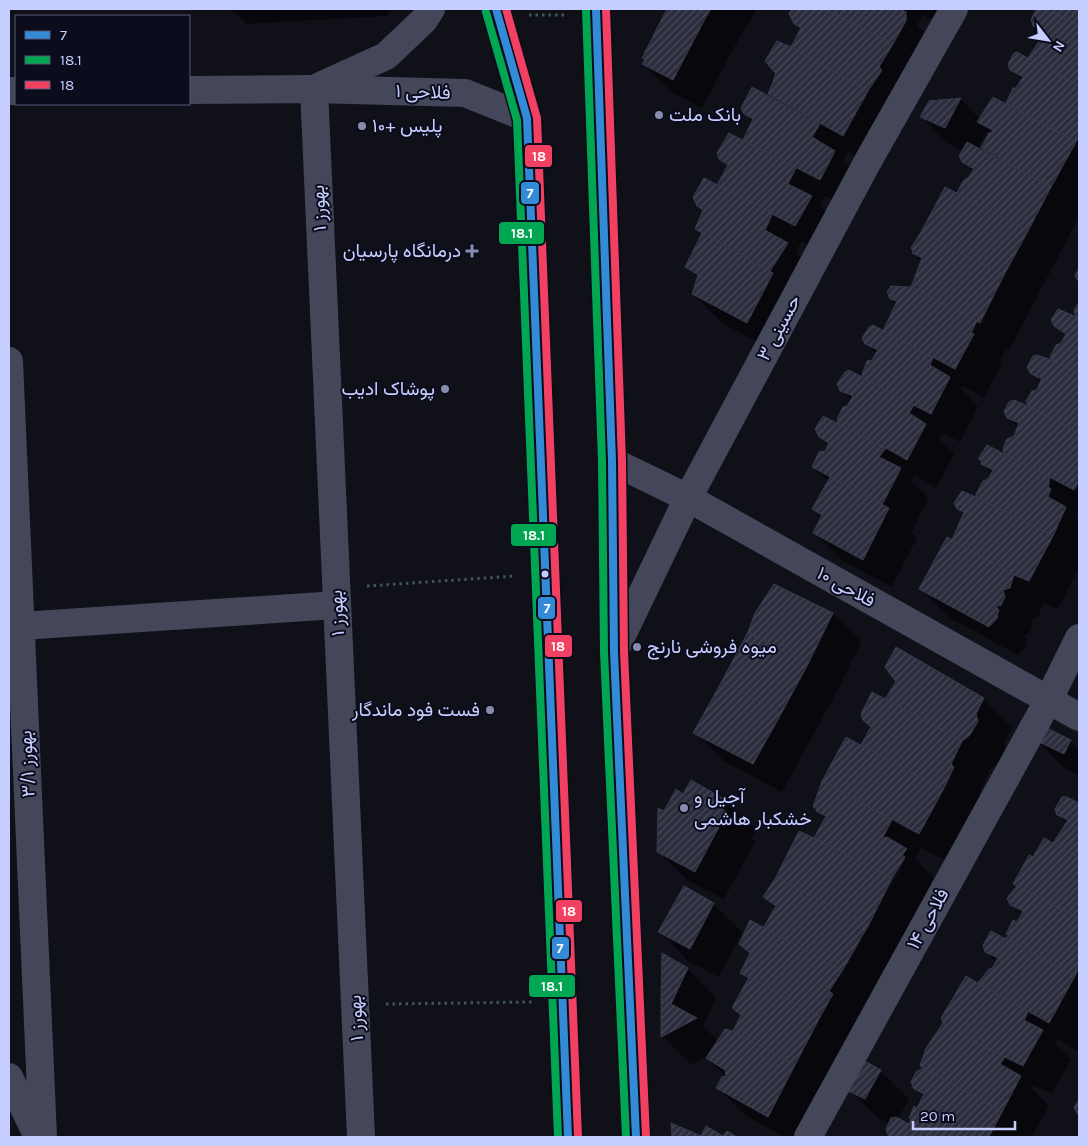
<svg xmlns="http://www.w3.org/2000/svg" width="1088" height="1146" viewBox="0 0 1088 1146" font-family="Karla,Vazirmatn,sans-serif">
  <defs>
    <pattern id="building-hatch" width="6" height="6" patternUnits="userSpaceOnUse" patternTransform="scale(1.25)"><rect width="6" height="6" fill="#2b2d3c"/><path d="M-1 1l2-2M0 6l6-6M5 7l2-2" fill="none" stroke="#484a59"/></pattern>
  </defs>
  <rect width="100%" height="100%" fill="#0f1018"/>
  <!-- shadow -->
  <g fill="#0007" fill-rule="evenodd">
    <polygon points="231,9 391,9 387,16 247,24"/>
    <polygon points="669,9 757,9 736,44 702,108 672,92 643,64 647,60 644,57"/>
    <polygon points="793,9 957,9 947,27 923,15 917,25 934,42 872,164 848,152 843,161 863,181 849,208 825,196 820,206 840,225 824,254 802,241 800,244 796,252 816,273 775,351 722,323 693,294 698,278 686,267 703,235 696,228 704,211 698,205 717,187 729,167 720,159 743,142 753,122 745,114 753,89 769,96 777,73 801,30 795,23 790,14"/>
    <path d="M1038 9H1043L1052 13 1055 9H1079V217L1009 350 1006 349 1000 361 1002 364 984 397 962 386 961 389 978 407 960 442 943 433 939 439 954 454 936 488 915 475 911 481 929 498 911 532 917 538 892 587 843 561 814 533 822 517 814 509 829 482 813 467 829 445 820 436 837 425 852 401 841 390 862 380 877 354 866 343 883 333 897 304 891 299 912 288 922 261 913 253 974 172 963 161V151L950 145 921 116 929 102 961 99 980 119 1006 105 1014 89H1016L1022 80 1011 69 1028 60 1044 35 1034 25ZM987 131 990 133 981 150 978 148Z"/>
    <polygon points="1079,305 1079,505 1076,516 1079,519 1079,567 1058,609 1043,603 1038,617 1031,619 1033,626 1029,633 1024,636 1027,640 1025,644 1026,646 1018,655 950,618 921,589 953,542 965,514 958,508 976,498 984,482 989,480 992,474 982,464 1006,455 1004,448 1015,437 1019,428 1008,417 1030,408 1041,383 1031,372 1054,362 1066,336 1055,325 1078,318 1076,311"/>
    <polygon points="775,585 833,614 861,642 836,693 782,792 724,761 695,732"/>
    <path d="M896 649 984 699 1012 728 1004 743 1006 750 998 764 990 769 979 794 982 797 948 862 921 848 915 859 934 878 930 884 933 887 800 1137H784L746 1116 717 1087 726 1077 707 1058 709 1055 691 1065 663 1036V955L688 969 716 998 703 1026 718 1041 734 1033 742 1017 733 1008 749 980 741 972 751 954 741 944 764 929 776 908 764 896 815 839 826 819 814 807 823 781 861 746 872 728 897 682ZM904 856 906 858 840 977 838 976Z"/>
    <polygon points="1044,727 1071,741 1079,750 1079,775 1065,769 1037,740"/>
    <polygon points="683,796 728,803 756,831 752,838 755,842 724,899 687,880 658,851 664,813"/>
    <polygon points="1079,800 1079,1050 1078,1051 1057,1039 1055,1044 1071,1060 1052,1094 1034,1085 1031,1088 1049,1106 1032,1137 892,1137 889,1134 890,1124 879,1119 850,1091 880,1071 909,1099 898,1119 909,1125 912,1120 910,1118 918,1110 924,1097 915,1088 925,1069 921,1065 979,985 993,969 997,962 986,951 1010,936 1022,915 1011,904 1018,887 1033,859 1054,845 1067,824 1058,815 1077,804"/>
    <polygon points="713,904 742,932 719,977 688,961 660,932"/>
  </g>
  <!-- building -->
  <g fill="url(#building-hatch)" stroke="#383a4e">
    <polygon points="667,9 697,9 707,15 673,80 642,64 645,60 642,58"/>
    <polygon points="697,9 711,9 707,15"/>
    <polygon points="792,9 824,9 893,44 879,67 882,70 868,91 791,47 801,28 794,24 789,14"/>
    <polygon points="824,9 900,9 906,12 906,21 893,44"/>
    <polygon points="1037,9 1046,9 1079,25 1079,86 1028,58 1046,31 1033,26 1031,19"/>
    <polygon points="1054,9 1079,9 1079,25 1052,12"/>
    <polygon points="777,41 791,47 868,91 843,136 768,94 776,74 765,61"/>
    <polygon points="1017,52 1079,86 1079,135 1076,142 1006,103 1013,88 1016,88 1023,77 1010,70 1008,64 1014,53"/>
    <polygon points="752,87 820,124 812,137 835,151 820,180 743,140 753,119 744,114 741,108"/>
    <polygon points="993,97 1076,142 1051,187 981,148 989,133 994,131 977,122"/>
    <polygon points="961,98 945,128 920,117 929,101"/>
    <polygon points="729,133 796,168 788,184 812,196 795,226 717,185 728,165 719,159 717,153"/>
    <polygon points="967,142 1051,187 1028,231 956,194 964,180 969,177 974,169 962,162 959,156"/>
    <polygon points="704,178 773,213 765,230 788,243 770,271 695,229 703,210 697,206 693,197"/>
    <polygon points="945,187 1028,231 1004,275 921,232"/>
    <polygon points="921,232 1004,275 980,323 911,287 922,258 912,253 913,251 911,248"/>
    <polygon points="702,233 773,273 747,323 692,294 698,275 685,267"/>
    <polygon points="1079,268 1079,282 1075,276"/>
    <polygon points="891,286 911,287 977,321 971,333 974,334 955,369 883,331 897,301 890,299 887,292"/>
    <polygon points="1079,302 1079,318 1076,316 1074,311"/>
    <polygon points="1058,309 1079,318 1079,375 1052,360 1050,357 1056,345 1061,343 1066,334 1054,326 1051,320"/>
    <polygon points="873,325 933,358 930,365 950,377 931,414 861,378 867,361 872,360 878,350 865,344 862,338 869,327"/>
    <polygon points="1037,355 1052,360 1079,375 1079,433 1028,406 1026,401 1032,391 1037,390 1042,377 1038,378 1030,373 1027,367 1033,356"/>
    <polygon points="849,370 914,405 909,413 926,424 907,460 886,448 837,423 838,421 837,419 843,407 847,406 853,396 840,391 837,384 845,372"/>
    <polygon points="1014,400 1028,406 1079,433 1079,481 1074,490 1004,453 1003,448 1007,439 1014,436 1019,423 1007,418 1004,411 1009,402"/>
    <polygon points="823,416 886,448 879,457 901,468 882,505 812,467 819,452 825,451 829,443 819,437 815,429"/>
    <polygon points="987,445 1050,477 1048,487 1051,489 1048,497 1066,507 1053,536 975,496 983,481 988,479 993,470 981,464 982,461 978,459"/>
    <polygon points="830,477 889,508 863,560 813,533 822,515 812,509"/>
    <polygon points="962,491 978,498 1053,536 1029,581 1014,575 952,540 964,512 957,509 954,503"/>
    <polygon points="947,537 1014,575 1010,588 1003,590 1005,597 1001,605 996,607 999,610 997,615 998,617 989,627 919,589"/>
    <polygon points="774,584 833,613 808,664 748,632 755,613"/>
    <polygon points="748,632 808,664 781,714 722,681"/>
    <polygon points="896,647 984,698 976,714 978,721 970,735 962,741 885,699 896,682 885,667"/>
    <polygon points="722,681 781,714 753,764 693,733"/>
    <polygon points="872,692 962,741 951,764 954,767 943,790 861,745 871,727 863,720 861,714"/>
    <polygon points="1043,726 1071,740 1064,754 1035,740"/>
    <polygon points="846,737 943,790 919,834 822,781"/>
    <polygon points="691,780 729,802 723,810 727,812 695,872 657,852 658,808 664,811 676,789 683,794"/>
    <polygon points="822,781 892,820 883,837 886,838 887,837 907,849 902,855 905,857 892,878 814,838 826,816 816,811 817,809 813,807"/>
    <polygon points="1062,797 1067,797 1079,803 1079,858 1053,843 1068,820 1057,815 1055,809"/>
    <polygon points="799,831 814,838 892,878 868,926 776,877"/>
    <polygon points="1044,838 1079,858 1079,918 1013,884 1029,855 1033,857"/>
    <polygon points="776,877 868,926 842,971 763,928 776,906 763,897"/>
    <polygon points="684,886 714,903 690,949 658,932"/>
    <polygon points="1017,886 1079,918 1079,967 1075,976 1005,938 1009,936 1006,934 1013,920 1017,922 1023,911 1010,905 1007,898"/>
    <polygon points="750,920 842,971 829,991 833,994 820,1017 740,973 750,953 739,944"/>
    <polygon points="991,931 1075,976 1049,1023 978,983 989,969 992,968 998,958 985,952 983,945"/>
    <polygon points="662,953 688,968 671,1004 661,999"/>
    <polygon points="966,976 1028,1012 1024,1020 1043,1030 1023,1066 984,1047 943,1023 941,1018"/>
    <polygon points="749,977 820,1017 795,1065 733,1031 741,1015 732,1008"/>
    <polygon points="661,999 671,1004 697,1018 661,1037"/>
    <polygon points="943,1023 984,1047 1005,1057 1000,1064 1021,1076 1002,1112 920,1066 926,1048"/>
    <polygon points="725,1029 733,1031 795,1065 768,1117 716,1088 722,1077 726,1076 725,1070 706,1058"/>
    <polygon points="861,1059 881,1070 865,1099 848,1091"/>
    <polygon points="923,1068 1002,1112 989,1137 934,1137 909,1124 911,1119 909,1118 914,1106 917,1108 924,1094 914,1089 911,1082 916,1072"/>
    <polygon points="1079,1099 1079,1116 1074,1108"/>
    <polygon points="896,1117 909,1124 934,1137 893,1137 888,1135 886,1129 891,1118"/>
    <polygon points="671,1123 701,1136 706,1126 723,1136 727,1131 737,1137 672,1137"/>
  </g>
  <g fill="none" stroke-linecap="round" stroke-linejoin="round">
    <!-- path -->
    <g stroke="#41545a" stroke-width="3" stroke-dasharray="2.5 4" stroke-linecap="butt">
      <polyline points="529,15 565,15"/>
      <polyline points="367,586 515,576"/>
      <polyline points="386,1004 532,1002"/>
    </g>
    <!-- minor -->
    <g stroke="#434759" stroke-width="28">
      <polyline points="320,86 386,56 424,20 431,9"/>
      <polyline points="314,89 361,1137"/>
      <polyline points="189,90 314,89 465,93 527,118"/>
      <polyline points="9,91 16,91"/>
      <polyline points="9,361 43,1137"/>
      <polyline points="612,461 688,498 1079,717"/>
      <polyline points="21,626 337,605"/>
      <polyline points="614,652 688,498 868,161 954,9"/>
      <polyline points="9,1077 38,1137"/>
      <polyline points="808,1137 1048,701 1079,638"/>
    </g>
    <!-- major -->
    <g stroke="#55516e" stroke-width="28">
      <polyline points="496,9 527,118 568,1137"/>
      <polyline points="596,9 612,461 614,652 636,1137"/>
    </g>
    <!-- bus-1 casing -->
    <g stroke="#0b0c1c" stroke-width="11">
      <g id="bus-1">
        <polyline points="496,9 527,118 568,1137"/>
        <polyline points="596,9 612,461 614,652 636,1137"/>
      </g>
    </g>
    <!-- bus-2 casing -->
    <g stroke="#0b0c1c" stroke-width="11">
      <g id="bus-2">
        <polyline points="586,9 602,461 604,652 626,1137"/>
        <polyline points="486,12 517,120 558,1137"/>
      </g>
    </g>
    <!-- bus-3 casing -->
    <g stroke="#0b0c1c" stroke-width="11">
      <g id="bus-3">
        <polyline points="506,9 537,118 578,1137"/>
        <polyline points="606,9 622,461 624,652 646,1137"/>
      </g>
    </g>
    <!-- bus-1 -->
    <use href="#bus-1" stroke="#338bd7" stroke-width="8"/>
    <!-- bus-2 -->
    <use href="#bus-2" stroke="#00a651" stroke-width="8"/>
    <!-- bus-3 -->
    <use href="#bus-3" stroke="#f24062" stroke-width="8"/>
  </g>
  <!-- markers -->
  <g fill="#868cae" stroke="#0b0c1c" stroke-width="2">
    <circle cx="659" cy="115" r="5"/>
    <circle cx="362" cy="126" r="5"/>
    <path d="M469.5 243.5h5v5h5v5h-5v5h-5v-5h-5v-5h5z"/>
    <circle cx="445" cy="389" r="5"/>
    <circle cx="637" cy="647" r="5"/>
    <circle cx="490" cy="710" r="5"/>
    <circle cx="684" cy="808" r="5"/>
  </g>
  <circle fill="#c6ceff" stroke="#0b0c1c" stroke-width="2" cx="545" cy="574" r="4.5"/>
  <g text-anchor="middle" dominant-baseline="central" stroke-width="4" stroke-linejoin="round" paint-order="stroke">
    <!-- street labels -->
    <g font-size="19" fill="#c6ceff" stroke="#0b0c1c">
      <text transform="translate(423 92) rotate(2)">فلاحی ۱</text>
      <text transform="translate(319 208) rotate(-93)">بهورز ۱</text>
      <text transform="translate(779 328) rotate(-62)">حسینی ۳</text>
      <text transform="translate(846 587) rotate(29)">فلاحی ۱۰</text>
      <text transform="translate(337 613) rotate(-93)">بهورز ۱</text>
      <text transform="translate(27 764) rotate(-93)">بهورز ۳/۱</text>
      <text transform="translate(928 919) rotate(-61)">فلاحی ۱۴</text>
      <text transform="translate(356 1018) rotate(-93)">بهورز ۱</text>
    </g>
    <!-- poi labels -->
    <g font-size="19" fill="#c6ceff" stroke="#0b0c1c" text-anchor="start">
      <text x="669" y="115">بانک ملت</text>
      <text x="372" y="126">پلیس +۱۰</text>
      <text x="461" y="251" text-anchor="end">درمانگاه پارسیان</text>
      <text x="435" y="389" text-anchor="end">پوشاک ادیب</text>
      <text x="647" y="647">میوه فروشی نارنج</text>
      <text x="480" y="710" text-anchor="end">فست فود ماندگار</text>
      <text x="694" y="797">آجیل و<tspan x="694" dy="22">خشکبار هاشمی</tspan></text>
    </g>
  </g>
  <g stroke="#0b0c1c" stroke-width="2">
    <rect x="524" y="144" width="29" height="24" rx="5" fill="#f24062"/>
    <rect x="520" y="181" width="20" height="24" rx="5" fill="#338bd7"/>
    <rect x="498" y="221" width="47" height="24" rx="5" fill="#00a651"/>
    <rect x="510" y="523" width="47" height="24" rx="5" fill="#00a651"/>
    <rect x="537" y="596" width="19" height="24" rx="5" fill="#338bd7"/>
    <rect x="544" y="634" width="29" height="24" rx="5" fill="#f24062"/>
    <rect x="555" y="899" width="28" height="24" rx="5" fill="#f24062"/>
    <rect x="551" y="936" width="19" height="24" rx="5" fill="#338bd7"/>
    <rect x="528" y="974" width="48" height="24" rx="5" fill="#00a651"/>
  </g>
  <g font-size="14" text-anchor="middle" font-weight="bold" fill="#fff">
    <text x="539" y="161">18</text>
    <text x="530" y="198">7</text>
    <text x="522" y="238">18.1</text>
    <text x="534" y="540">18.1</text>
    <text x="547" y="613">7</text>
    <text x="558" y="651">18</text>
    <text x="569" y="916">18</text>
    <text x="560" y="953">7</text>
    <text x="552" y="991">18.1</text>
  </g>
  <!-- border -->
  <rect width="1088" height="1146" fill="none" stroke="#c6ceff" stroke-width="20"/>
  <!-- legend -->
  <rect x="15" y="15" width="175" height="90" fill="#0b0c1c" stroke="#565a77"/>
  <rect x="25" y="31" width="25" height="8" fill="#338bd7" stroke="#565a77"/>
  <text x="60" y="40" font-size="15" fill="#c6ceff">7</text>
  <rect x="25" y="56" width="25" height="8" fill="#00a651" stroke="#565a77"/>
  <text x="60" y="65" font-size="15" fill="#c6ceff">18.1</text>
  <rect x="25" y="81" width="25" height="8" fill="#f24062" stroke="#565a77"/>
  <text x="60" y="90" font-size="15" fill="#c6ceff">18</text>
  <!-- north arrow -->
  <g transform="translate(1048 40) rotate(121)" stroke="#0b0c1c" stroke-width="4" paint-order="stroke">
  <path d="M0-4L9 19L0 12L-9 19Z" fill="#c6ceff"/>
  <text y="-8" font-size="14" font-weight="bold" text-anchor="middle" fill="#c6ceff">N</text>
  </g>
  <!-- scale -->
  <path d="M913 1121v8h102v-8" fill="none" stroke="#c6ceff" stroke-width="2.5"/>
  <text x="920" y="1121" font-size="15" fill="#c6ceff" stroke="#0b0c1c" stroke-width="4" paint-order="stroke">20 m</text>
</svg>
